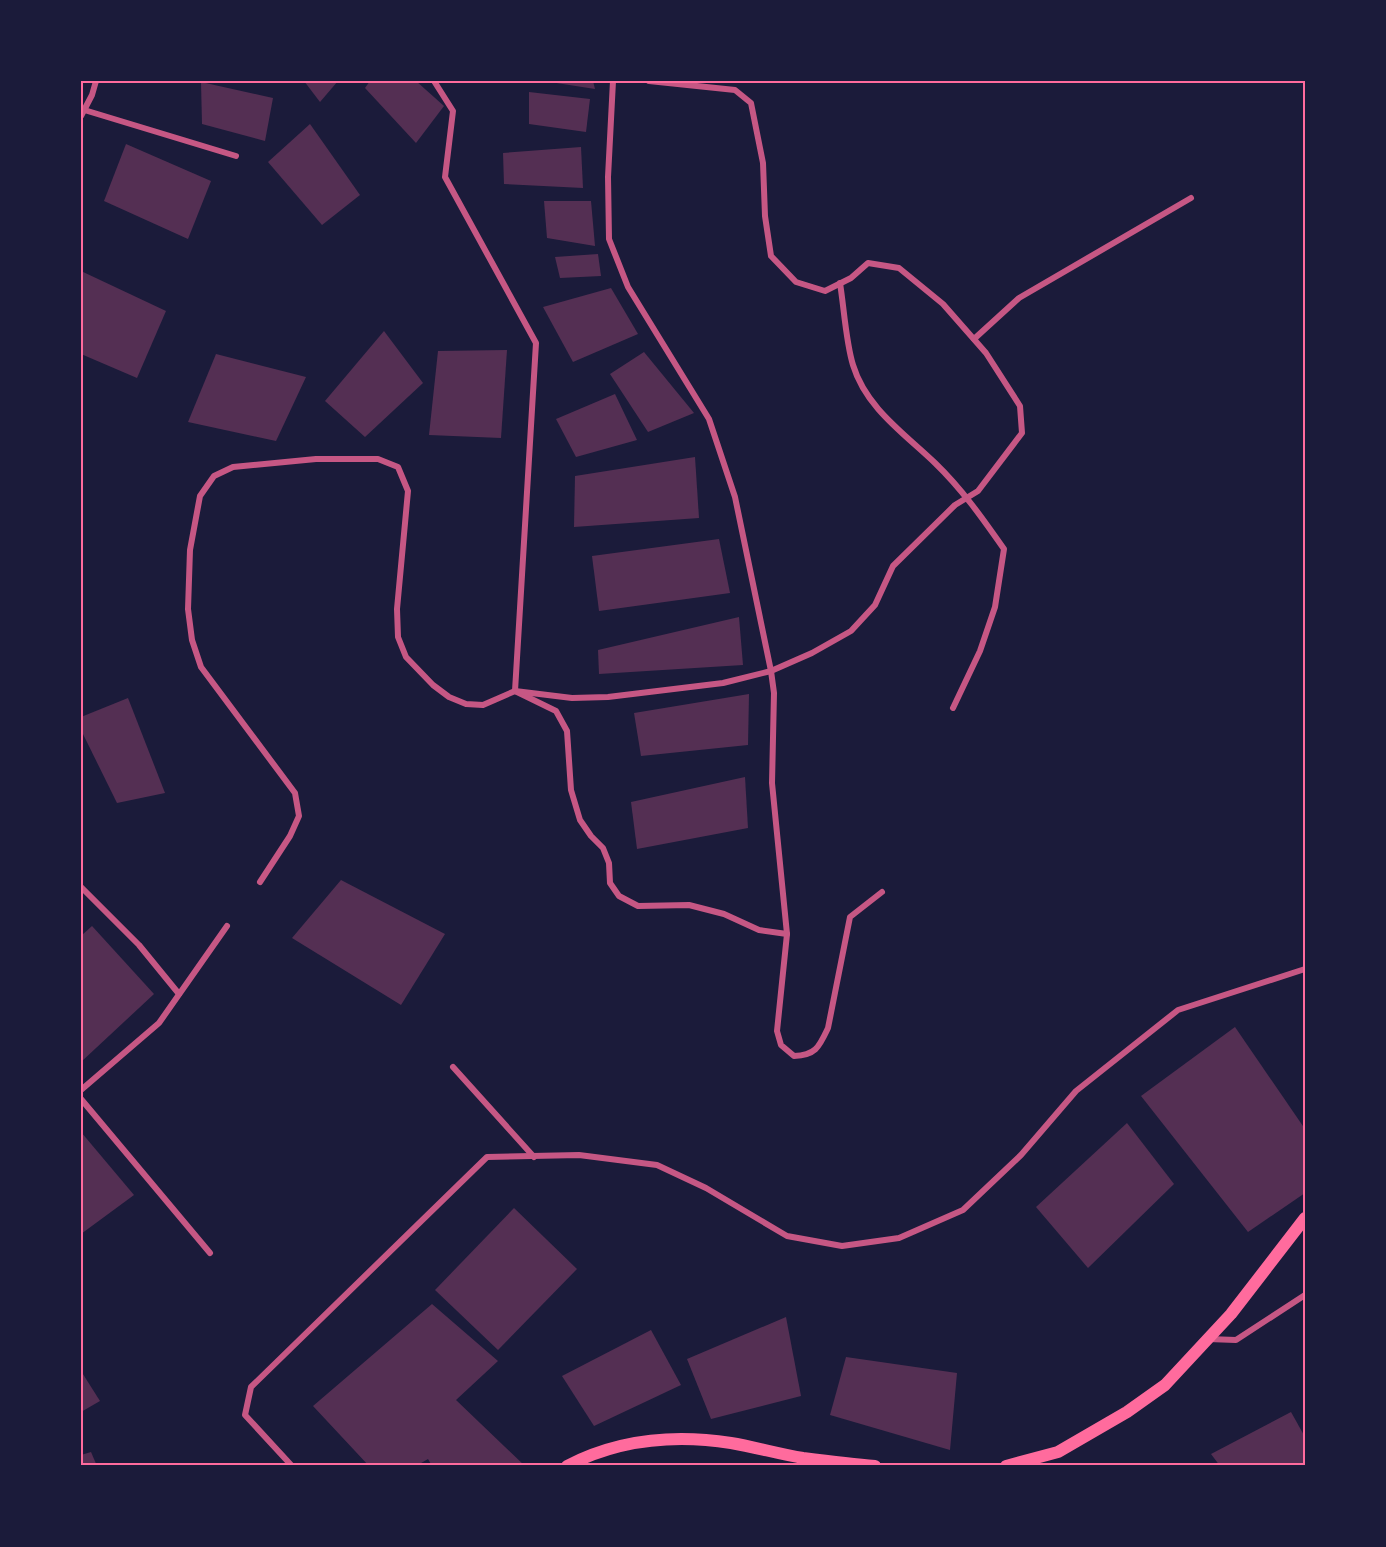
<svg xmlns="http://www.w3.org/2000/svg" width="1386" height="1547" viewBox="0 0 1386 1547" font-family="Roboto,sans-serif">
  <rect width="100%" height="100%" fill="#1b1b3a"/>
  <!-- building -->
  <g fill="#542f53">
    <polygon points="304,81 338,81 320,102"/>
    <polygon points="370,81 416,81 444,106 416,143 365,88"/>
    <polygon points="550,81 593,81 595,89 550,82"/>
    <polygon points="201,82 273,98 265,141 202,124"/>
    <polygon points="529,92 590,99 586,132 529,124"/>
    <polygon points="310,124 360,195 322,225 268,162"/>
    <polygon points="126,144 211,181 188,239 104,201"/>
    <polygon points="581,147 583,188 504,184 503,153"/>
    <polygon points="544,201 591,201 595,246 547,238"/>
    <polygon points="598,254 601,276 560,278 555,257"/>
    <polygon points="81,271 166,311 137,378 81,354"/>
    <polygon points="611,288 638,334 573,362 543,307"/>
    <polygon points="384,331 423,383 365,437 325,401"/>
    <polygon points="507,350 501,438 429,435 438,351"/>
    <polygon points="644,352 694,413 648,432 610,374"/>
    <polygon points="216,354 306,377 276,441 188,422"/>
    <polygon points="615,394 637,440 576,457 556,419"/>
    <polygon points="695,457 699,518 574,527 575,476"/>
    <polygon points="719,539 730,593 599,611 592,556"/>
    <polygon points="739,617 743,665 599,674 598,650"/>
    <polygon points="749,694 748,745 641,756 634,713"/>
    <polygon points="128,698 165,793 117,803 81,730 81,717"/>
    <polygon points="745,777 748,828 637,849 631,802"/>
    <polygon points="341,880 445,934 401,1005 292,938"/>
    <polygon points="92,926 154,994 81,1062 81,936"/>
    <polygon points="1235,1027 1305,1129 1305,1193 1248,1232 1141,1096"/>
    <polygon points="1127,1123 1174,1184 1088,1268 1036,1207"/>
    <polygon points="81,1132 134,1195 81,1234"/>
    <polygon points="514,1208 577,1269 498,1350 435,1290"/>
    <polygon points="432,1304 498,1361 456,1400 525,1466 432,1466 428,1459 416,1466 369,1466 313,1406"/>
    <polygon points="786,1317 801,1396 711,1419 687,1359"/>
    <polygon points="651,1330 681,1385 594,1426 562,1376"/>
    <polygon points="846,1357 957,1373 950,1450 830,1415"/>
    <polygon points="81,1371 100,1401 81,1412"/>
    <polygon points="1291,1412 1305,1437 1305,1466 1220,1466 1211,1454"/>
    <polygon points="91,1452 97,1466 81,1466 81,1455"/>
  </g>
  <g fill="none" stroke-linecap="round" stroke-linejoin="round">
    <!-- minor -->
    <g stroke="#c65784" stroke-width="6">
      <polyline points="434,81 453,111 445,177 536,343 515,691 556,711 567,731 571,790 580,820 591,836 603,848 609,863 610,883 619,896 638,906 689,905 724,914 759,930 787,934"/>
      <path d="M613 81 608 177 609 239 628 287 709 419 735 497 771 671 774 693 772 783 787 934 777 1031 781 1045 794 1056C816 1055 819 1047 828 1028L850 917 882 892"/>
      <polyline points="81,109 236,156"/>
      <polyline points="81,116 92,95 96,81"/>
      <path d="M840 283C844 308 846 343 853 365 866 408 905 434 935 463 962 489 983 519 1004 549L995 607 980 651 953 708"/>
      <polyline points="974,339 1019,298 1191,198"/>
      <polyline points="260,882 290,836 299,816 295,793 201,667 192,640 188,609 190,550 200,496 214,476 233,467 316,459 378,459 398,467 408,491 397,609 398,637 406,657 433,685 449,697 466,704 483,705 515,691 572,698 608,697 723,683 771,671 812,653 851,631 875,605 893,566 955,505 978,491 1022,433 1020,406 986,353 943,304 899,268 868,263 851,278 825,291 796,282 771,256 765,216 763,163 751,103 735,90 649,81"/>
      <polyline points="81,887 139,945 179,994"/>
      <polyline points="453,1067 534,1157"/>
      <polyline points="81,1090 159,1023 227,926"/>
      <polyline points="81,1099 210,1253"/>
      <polyline points="1208,1339 1236,1340 1305,1295"/>
      <polyline points="292,1466 245,1415 251,1387 487,1157 579,1155 657,1165 706,1188 787,1236 842,1246 899,1238 963,1210 1021,1155 1076,1091 1178,1010 1305,969"/>
    </g>
    <!-- secondary -->
    <g stroke="#ff6b9d" stroke-width="12">
      <path d="M567 1466C619 1439 673 1434 731 1443 755 1447 779 1454 803 1458 827 1461 851 1464 875 1466"/>
      <polyline points="1006,1466 1058,1452 1127,1412 1165,1385 1231,1314 1305,1218"/>
    </g>
  </g>
  <!-- border -->
  <rect width="1386" height="1547" fill="none" stroke="#1b1b3a" stroke-width="165"/>
  <rect x="82" y="82" width="1222" height="1382" fill="none" stroke="#ff6b9d" stroke-width="2"/>
</svg>
